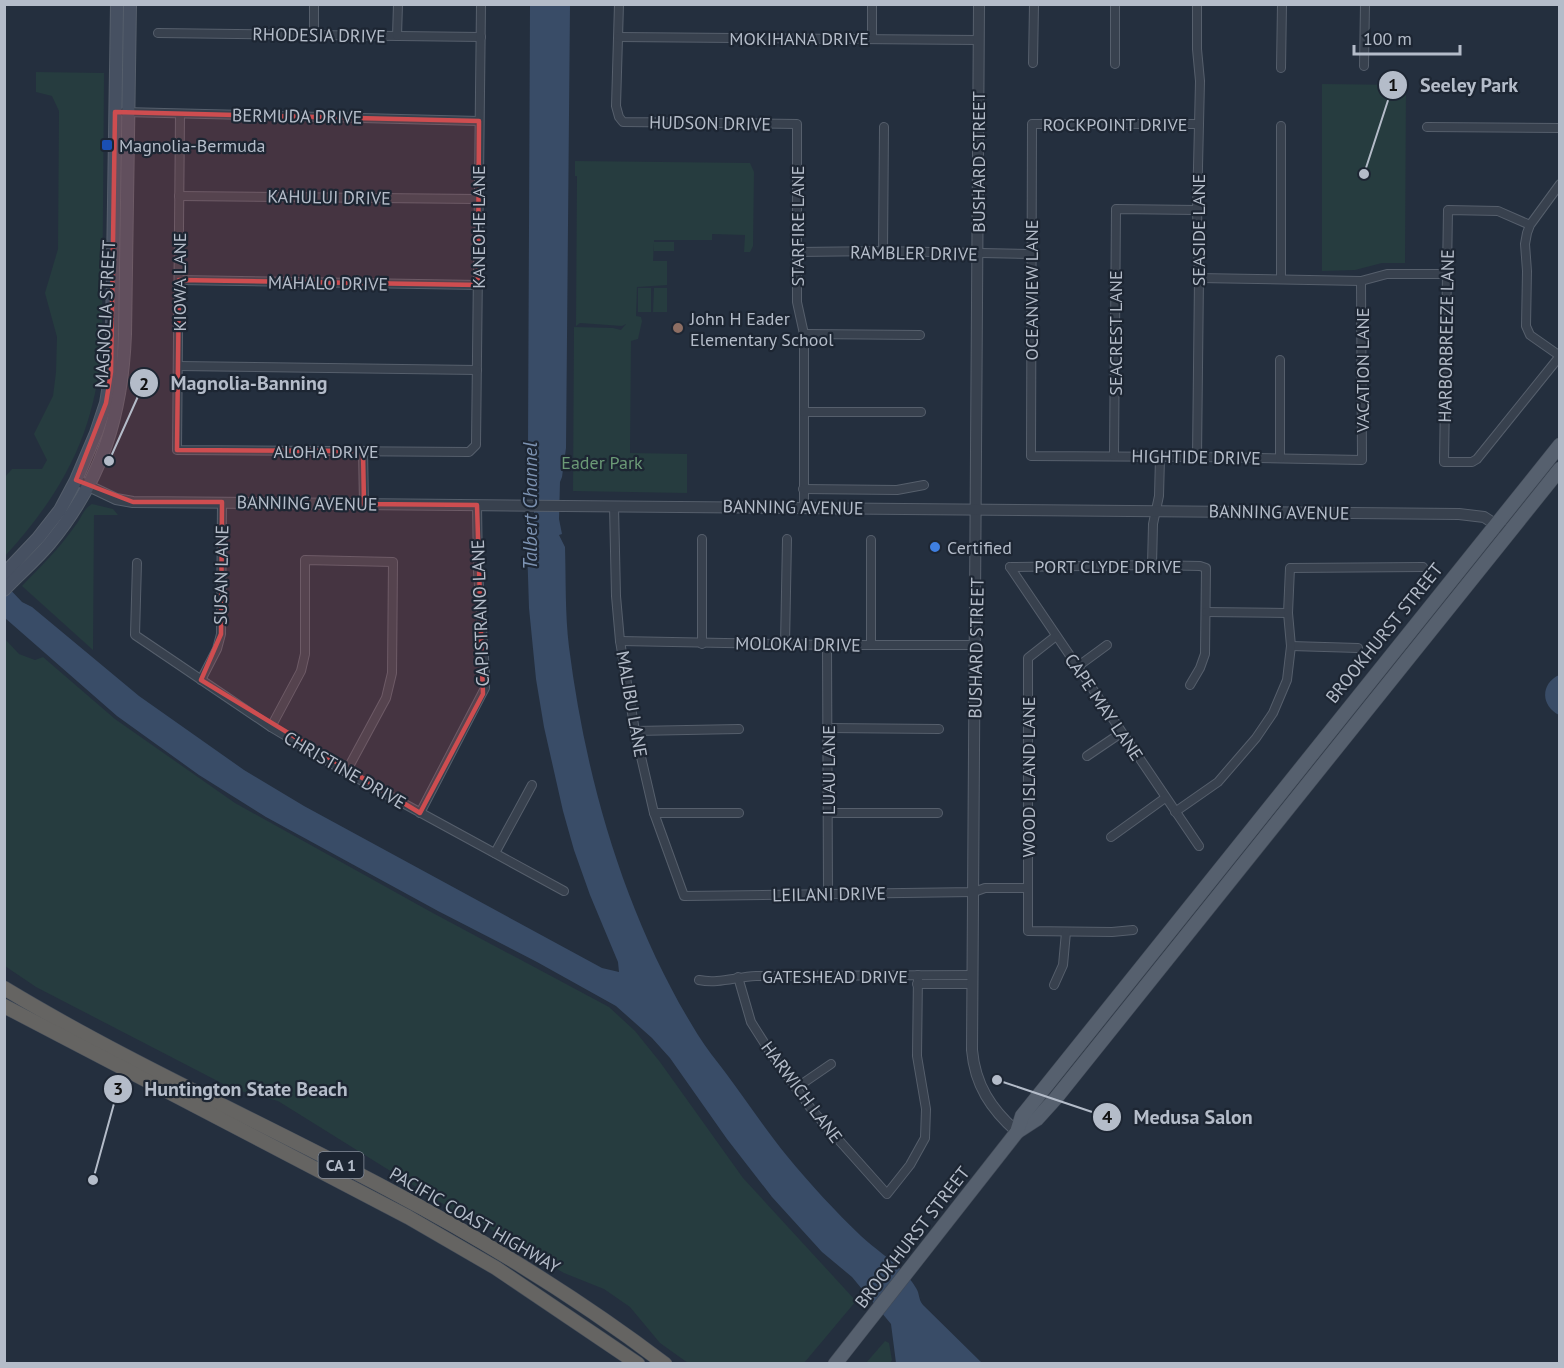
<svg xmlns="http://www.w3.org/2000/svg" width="1564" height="1368" viewBox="0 0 1564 1368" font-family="'PT Sans',sans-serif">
  <rect width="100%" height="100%" fill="#242f3e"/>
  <!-- green -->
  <g fill="#263c3f">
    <path d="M36 72 104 73 102 344C95 433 64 491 5 556V477L12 469H42L47 460 34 434 53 396 56 372 57 337 45 293 58 249 59 111 52 96 36 92Z"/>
    <polygon points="1322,84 1406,85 1405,263 1382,263 1355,270 1322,271"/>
    <polygon points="575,161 750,163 754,172 753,246 750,252 744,252 745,235 712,234 712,240 654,240 654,242 674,242 674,251 654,251 654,243 653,261 667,261 667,285 637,287 636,316 641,317 642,321 638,339 631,341 630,453 687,454 687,493 573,491 574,327 613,328 621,330 626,324 622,326 580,323 576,326 577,176 575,176"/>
    <rect x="638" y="288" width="13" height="24"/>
    <polygon points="654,288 667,288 667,312 653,312"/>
    <path d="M92 504 113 509 118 515H94L93 650 22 586C40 567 60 548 75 526 81 519 83 509 92 504Z"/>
    <polygon points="5,639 19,654 35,660 43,657 115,719 235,803 431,912 609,1007 635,1031 660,1062 743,1178 856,1301 804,1363 688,1363 660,1343 630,1307 604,1289 564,1273 499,1236 472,1214 453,1210 278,1101 233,1089 36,987 5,966"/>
    <polygon points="885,1341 889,1343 892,1360 890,1363 866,1363"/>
  </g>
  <!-- water -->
  <g fill="#394c67">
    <path d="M530 5H570L566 448 562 477 560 482 559 519 562 534 559 535 565 547C566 580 565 614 569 647 586 782 626 919 698 1035 706 1048 716 1060 725 1072 746 1100 765 1129 787 1156 810 1184 835 1211 861 1236 879 1253 903 1266 916 1288 920 1294 918 1299 923 1305L982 1363H896L891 1324 852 1277 822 1252 772 1197 727 1139 670 1058 652 1038 616 1006 537 962 438 911 266 817 199 775 117 716 5 618V584L22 602 32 607 139 696 244 770 304 806 602 968 619 972 618 962 590 895 574 850 563 811 544 727 536 679 529 608 527 545 533 530 534 518V481L531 476 528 447Z"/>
    <path d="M1559 675H1560L1559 715C1541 706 1540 684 1559 675Z"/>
  </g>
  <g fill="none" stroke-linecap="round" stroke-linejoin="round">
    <!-- minor casing -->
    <g stroke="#565f6c" stroke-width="10">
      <g id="minor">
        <polyline points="619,4 616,106 619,117 623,122 797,124 797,302 804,334 804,507"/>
        <polyline points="872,4 872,38"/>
        <polyline points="158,33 481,37"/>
        <polyline points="314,34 314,4"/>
        <polyline points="397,36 398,4"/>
        <polyline points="619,37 978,40"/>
        <polyline points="1033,63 1034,4"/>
        <polyline points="1115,64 1115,4"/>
        <polyline points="1364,66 1365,4"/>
        <polyline points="1281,68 1282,4"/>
        <polyline points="124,112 479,121"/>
        <polyline points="180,115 177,450 469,452 476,445 481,4"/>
        <polyline points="1199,124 1032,124 1031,456 1197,457 1362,460 1361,281"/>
        <polyline points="1281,126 1281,279"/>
        <polyline points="1427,127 1560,128"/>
        <polyline points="179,196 478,199"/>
        <polyline points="1530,225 1498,211 1448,210 1444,462 1472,462 1477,459 1560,356 1530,335 1526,326 1527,271 1525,244 1527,233 1530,225 1560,184"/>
        <polyline points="883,251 884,127"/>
        <polyline points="797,252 883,251 1031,254"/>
        <polyline points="1199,278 1361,281 1387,274 1446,274"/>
        <polyline points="179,280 478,285"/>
        <polyline points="804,334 920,335"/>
        <polyline points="178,366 477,370"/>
        <polyline points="804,412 921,412"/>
        <polyline points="363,451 364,504"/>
        <polyline points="1114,456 1116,209 1197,210"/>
        <polyline points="1197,457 1199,278 1197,210 1200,81 1197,49 1197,4"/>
        <polyline points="1280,458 1280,360"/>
        <polyline points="803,489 897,490 924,485"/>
        <polyline points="614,506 616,596 620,641 635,731 654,813 684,896 974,892 985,888 1027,888"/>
        <polyline points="702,539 702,644"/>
        <polyline points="871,540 871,645"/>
        <polyline points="137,563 135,635 271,727 346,772 564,891"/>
        <polyline points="1152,565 1153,524 1159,496 1160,457"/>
        <polyline points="1010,567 1199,846"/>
        <polyline points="1010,567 1152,565 1200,566 1206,568 1205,654 1200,668 1190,685"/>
        <polyline points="1206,612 1288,613"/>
        <polyline points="1056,636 1028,658 1028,931 1112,932 1133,930"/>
        <polyline points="620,641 827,645 976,645"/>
        <polyline points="785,644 787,539"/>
        <polyline points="827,645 828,894"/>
        <polyline points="1291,646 1358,648"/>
        <polyline points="1077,667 1107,645"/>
        <polyline points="201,680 217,649 221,634 222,502"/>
        <polyline points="271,727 301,671 305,654 305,560 393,562 392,673 386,698 346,772"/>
        <polyline points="827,728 939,729"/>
        <polyline points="635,731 739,729"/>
        <polyline points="1087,756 1121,733"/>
        <polyline points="1175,812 1218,782 1256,738 1273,713 1287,680 1291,646 1288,613 1290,568 1423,567"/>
        <polyline points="420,813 485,688 485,672 478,572 477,505"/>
        <polyline points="654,813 739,813"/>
        <polyline points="828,813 938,813"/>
        <polyline points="1111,837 1165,798"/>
        <polyline points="495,853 532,785"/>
        <polyline points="738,977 751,1022 770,1052 812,1110 887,1194 910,1165 925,1138 926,1109 917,1056 918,975"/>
        <path d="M699 980C718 984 736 977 756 976L973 975"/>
        <polyline points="917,984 973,984"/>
        <polyline points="1054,985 1063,965 1066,932"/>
        <polyline points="796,1088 831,1064"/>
      </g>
    </g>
    <!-- tertiary casing -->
    <g stroke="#565f6c" stroke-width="12">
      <g id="tertiary">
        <path d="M979 4 972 1050C975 1085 991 1109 1017 1132"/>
        <polyline points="76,480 116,499 133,502 1459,514 1484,517 1509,533"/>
      </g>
    </g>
    <!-- secondary casing -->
    <g stroke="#565f6c" stroke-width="14">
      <g id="secondary">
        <polyline points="4,574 38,538 60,510 76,480 96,433 106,403 111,372 112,334 117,4"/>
        <path d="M4 590C19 574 36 560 50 543 102 480 122 415 125 334L130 4"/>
      </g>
    </g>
    <!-- primary casing -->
    <g stroke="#414a57" stroke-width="15">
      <g id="primary">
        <polyline points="1017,1132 1037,1119 1056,1098 1560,469"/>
        <polyline points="835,1364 1017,1132 1022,1116 1560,445"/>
      </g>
    </g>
    <!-- trunk casing -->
    <g stroke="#434c59" stroke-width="15">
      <g id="trunk">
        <path d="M4 988C128 1063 261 1122 389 1190 485 1241 578 1298 665 1364"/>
        <polyline points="4,1006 408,1217 496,1268 638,1364"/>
      </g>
    </g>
    <!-- minor -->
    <use href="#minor" stroke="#38414e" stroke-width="8"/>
    <!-- tertiary -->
    <use href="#tertiary" stroke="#38414e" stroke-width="10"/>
    <!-- secondary -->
    <use href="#secondary" stroke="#465061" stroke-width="12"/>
    <!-- primary -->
    <use href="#primary" stroke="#56606e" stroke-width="14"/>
    <!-- trunk -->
    <use href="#trunk" stroke="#656462" stroke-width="14"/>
  </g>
  <!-- marked area -->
  <path fill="#ce4d50" fill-opacity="0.2" stroke="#ce4d50" stroke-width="4.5" stroke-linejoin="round" d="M115 112 479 121 478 285 179 280 177 450 363 451 364 504 477 505 483 694 420 813 201 680 221 634 222 502H133L76 480 106 403 111 372Z"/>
  <!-- markers -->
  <rect fill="#1a4fb4" stroke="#1d2633" stroke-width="2" x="101" y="139" width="12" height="12" rx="3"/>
  <circle fill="#8d6e63" stroke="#1d2633" stroke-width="2" cx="678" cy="328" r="6"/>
  <circle fill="#3f7fe0" stroke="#1d2633" stroke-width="2" cx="935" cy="547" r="6"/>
  <g text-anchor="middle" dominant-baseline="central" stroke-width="4.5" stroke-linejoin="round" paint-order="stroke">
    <!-- shield labels -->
    <rect fill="#1d2633" stroke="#878f9c" stroke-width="1.5" x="318.5" y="1152" width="45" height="26" rx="4.5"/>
    <g font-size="16" font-weight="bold" fill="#b4bcc9">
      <text x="341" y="1165">CA 1</text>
    </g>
    <!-- street labels -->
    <g font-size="18" fill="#b4bcc9" stroke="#1d2633">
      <text transform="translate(319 35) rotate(1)">RHODESIA DRIVE</text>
      <text x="799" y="38">MOKIHANA DRIVE</text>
      <text transform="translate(297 116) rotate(1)">BERMUDA DRIVE</text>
      <text transform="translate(710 123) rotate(1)">HUDSON DRIVE</text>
      <text x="1115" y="124">ROCKPOINT DRIVE</text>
      <text transform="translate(978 162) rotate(-90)">BUSHARD STREET</text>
      <text transform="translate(329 197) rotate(1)">KAHULUI DRIVE</text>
      <text transform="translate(797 226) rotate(-90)">STARFIRE LANE</text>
      <text transform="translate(478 227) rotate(-90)">KANEOHE LANE</text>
      <text transform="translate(1198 230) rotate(-90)">SEASIDE LANE</text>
      <text transform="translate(914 253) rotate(1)">RAMBLER DRIVE</text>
      <text transform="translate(179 282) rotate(-90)">KIOWA LANE</text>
      <text transform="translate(328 283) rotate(1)">MAHALO DRIVE</text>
      <text transform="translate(1031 290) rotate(-90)">OCEANVIEW LANE</text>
      <text transform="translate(105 314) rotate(-87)">MAGNOLIA STREET</text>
      <text transform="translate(1115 333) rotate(-90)">SEACREST LANE</text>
      <text transform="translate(1446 336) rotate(-89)">HARBORBREEZE LANE</text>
      <text transform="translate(1362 370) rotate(-90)">VACATION LANE</text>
      <text x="326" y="451">ALOHA DRIVE</text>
      <text transform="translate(1196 457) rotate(1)">HIGHTIDE DRIVE</text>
      <text transform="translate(307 503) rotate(1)">BANNING AVENUE</text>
      <text transform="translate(793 507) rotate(1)">BANNING AVENUE</text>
      <text transform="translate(1279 512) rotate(1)">BANNING AVENUE</text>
      <text x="1108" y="566">PORT CLYDE DRIVE</text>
      <text transform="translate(221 575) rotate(-89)">SUSAN LANE</text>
      <text transform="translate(480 613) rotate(-92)">CAPISTRANO LANE</text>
      <text transform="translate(1384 633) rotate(-51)">BROOKHURST STREET</text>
      <text transform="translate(798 644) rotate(1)">MOLOKAI DRIVE</text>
      <text transform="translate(976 648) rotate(-89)">BUSHARD STREET</text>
      <text transform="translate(632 704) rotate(80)">MALIBU LANE</text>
      <text transform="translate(1104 707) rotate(56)">CAPE MAY LANE</text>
      <text transform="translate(345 770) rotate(30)">CHRISTINE DRIVE</text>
      <text transform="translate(828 770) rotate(-90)">LUAU LANE</text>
      <text transform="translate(1028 777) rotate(-90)">WOOD ISLAND LANE</text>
      <text transform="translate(829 894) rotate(-1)">LEILANI DRIVE</text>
      <text x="835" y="976">GATESHEAD DRIVE</text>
      <text transform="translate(802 1092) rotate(53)">HARWICH LANE</text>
      <text transform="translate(475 1220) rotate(30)">PACIFIC COAST HIGHWAY</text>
      <text transform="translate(912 1237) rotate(-52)">BROOKHURST STREET</text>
    </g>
    <!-- poi labels -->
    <g font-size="18" fill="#b4bcc9" stroke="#1d2633" text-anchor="start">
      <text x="119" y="145">Magnolia-Bermuda</text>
      <text x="690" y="318">John H Eader<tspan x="690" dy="21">Elementary School</tspan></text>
      <text x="947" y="547">Certified</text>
    </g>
    <!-- park labels -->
    <g font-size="18" fill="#6b9a76" stroke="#1d2633">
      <text x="602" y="462">Eader Park</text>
    </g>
    <!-- water labels -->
    <g font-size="20" font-style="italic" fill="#7c92b1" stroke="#1d2633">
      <text transform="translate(530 506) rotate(-90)">Talbert Channel</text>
    </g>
  </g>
  <!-- callouts -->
  <path fill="none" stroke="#b4bcc9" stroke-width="2" d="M1364 174L1393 85M109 461L144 383M93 1180L118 1089M997 1080L1107 1117"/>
  <g fill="#b4bcc9" stroke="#1d2633" stroke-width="2">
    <circle cx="1364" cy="174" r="6"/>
    <circle cx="109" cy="461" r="6"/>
    <circle cx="93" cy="1180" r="6"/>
    <circle cx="997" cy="1080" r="6"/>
    <circle cx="1393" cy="85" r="15"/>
    <circle cx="144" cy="383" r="15"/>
    <circle cx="118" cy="1089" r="15"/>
    <circle cx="1107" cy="1117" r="15"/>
  </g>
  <g font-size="18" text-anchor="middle" font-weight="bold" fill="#111">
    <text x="1393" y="91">1</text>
    <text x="144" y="390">2</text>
    <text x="118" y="1095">3</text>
    <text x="1107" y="1123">4</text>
  </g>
  <g font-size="20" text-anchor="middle" font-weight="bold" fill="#b4bcc9" stroke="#1d2633" stroke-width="4.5" stroke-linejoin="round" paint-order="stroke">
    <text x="1469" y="92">Seeley Park</text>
    <text x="249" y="390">Magnolia-Banning</text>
    <text x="246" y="1096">Huntington State Beach</text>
    <text x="1193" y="1124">Medusa Salon</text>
  </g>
  <!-- border -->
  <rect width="1564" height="1368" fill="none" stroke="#b4bcc9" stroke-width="12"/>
  <!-- scale -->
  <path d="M1354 45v9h106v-9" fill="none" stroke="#b4bcc9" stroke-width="3"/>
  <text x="1363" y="45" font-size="18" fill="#b4bcc9" stroke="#1d2633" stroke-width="4.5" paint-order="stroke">100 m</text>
</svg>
